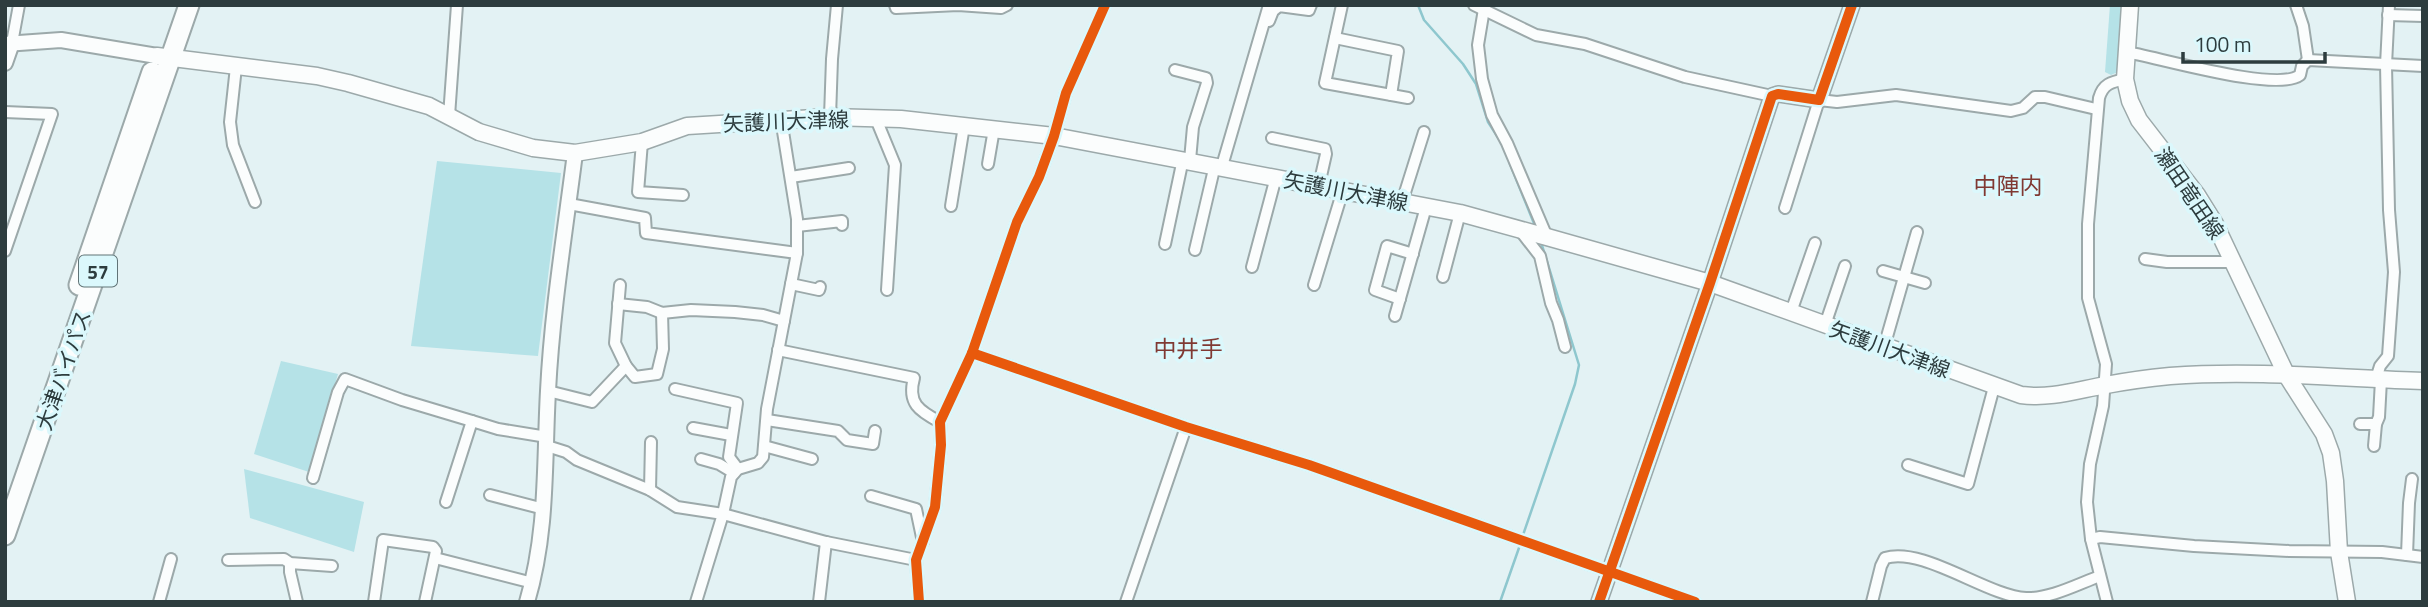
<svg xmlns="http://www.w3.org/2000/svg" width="2428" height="607" viewBox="0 0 2428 607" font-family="'Titillium Web','Noto Sans JP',sans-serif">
  <rect width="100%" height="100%" fill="#e3f2f4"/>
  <!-- green -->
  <g fill="#b5e2e7">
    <polygon points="2110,5 2125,5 2118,72 2111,75 2105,72"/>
    <polygon points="437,161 561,173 538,356 411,346"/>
    <polygon points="281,361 338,374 309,472 254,454"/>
    <polygon points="244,469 364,502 354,552 250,518"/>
  </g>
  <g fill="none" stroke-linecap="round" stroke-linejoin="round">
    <!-- stream -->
    <g stroke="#8ec7ce" stroke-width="2.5">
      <polyline points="1418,5 1424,20 1463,64 1476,84 1488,122 1499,139"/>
      <polyline points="1510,164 1535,226"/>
      <polyline points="1522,538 1575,384 1579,365 1541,242"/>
      <polyline points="1500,602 1520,545"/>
    </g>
    <!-- minor casing -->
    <g stroke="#9ca9aa" stroke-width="14">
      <g id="minor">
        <polyline points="895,5 896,8 958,5 1001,8 1007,5"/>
        <polyline points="1342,5 1325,83 1408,98"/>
        <polyline points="1474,5 1536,35 1585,44 1685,77 1772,96"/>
        <polyline points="2296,5 2303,26 2308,60"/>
        <polyline points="1484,9 1478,45 1482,79 1492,115 1507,143 1547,237"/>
        <polyline points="2388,15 2423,16"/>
        <polyline points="1269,21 1273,11 1279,6 1309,10 1311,5"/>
        <polyline points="1335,38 1398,51 1391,95"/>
        <polyline points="12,43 19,5"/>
        <path d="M2126 52C2157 57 2277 93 2300 75L2302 66 2308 60 2423 66"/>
        <polyline points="236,67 230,122 233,145 255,202"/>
        <polyline points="1175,70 1206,78 1207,83 1193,127 1190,160"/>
        <polyline points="5,112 52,114 5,251"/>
        <polyline points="449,116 457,5"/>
        <polyline points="830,117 832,59 837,5"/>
        <polyline points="876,119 895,165 887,290"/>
        <polyline points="1272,138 1325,149 1326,154 1319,185"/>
        <polyline points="642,142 638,192 683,195"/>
        <polyline points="988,164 994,129"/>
        <polyline points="1222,166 1269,5"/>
        <polyline points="791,177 849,168"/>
        <polyline points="1402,202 1424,132"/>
        <polyline points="569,204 645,218 646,233 797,253"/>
        <polyline points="951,206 964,126"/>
        <polyline points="1785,208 1819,100 1837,102 1896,95 2011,111 2023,108 2035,97 2045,97 2096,109"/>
        <polyline points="797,226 842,221 842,225"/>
        <polyline points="1519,229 1540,256 1551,303 1558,320 1565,347"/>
        <polyline points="1165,244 1183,159"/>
        <polyline points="1195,250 1215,165"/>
        <polyline points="2145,259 2167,262 2233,262"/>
        <polyline points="1252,267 1276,177"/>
        <polyline points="1883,271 1925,283"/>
        <polyline points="1443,277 1460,213"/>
        <polyline points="791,284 819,290 820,287"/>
        <polyline points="620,285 615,343 626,366"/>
        <polyline points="1314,285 1343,190"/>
        <polyline points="1400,299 1375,290 1387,246 1413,254"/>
        <polyline points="618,304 647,307 662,313 691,310 735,312 763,315 784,321"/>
        <polyline points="1791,312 1815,243"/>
        <polyline points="1395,316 1426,207"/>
        <polyline points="1825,325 1845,266"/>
        <polyline points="1884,347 1917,232"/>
        <path d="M778 350 914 378C907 403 919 411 940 422"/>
        <polyline points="972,353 1186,427 1309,465 1695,602"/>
        <polyline points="2376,379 2380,366 2388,356 2394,272 2389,210 2386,65 2389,5"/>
        <polyline points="675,389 737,403 729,457 738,469"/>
        <polyline points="548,391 592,402 626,366 635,377 657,374 663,349 662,313"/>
        <polyline points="767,420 838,431 847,440 873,444 875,431"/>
        <polyline points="2360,424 2376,424 2379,417 2381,380"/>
        <polyline points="693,428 731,435"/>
        <polyline points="547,446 566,452 577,460 650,490 677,507 723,514 826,542 916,560"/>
        <polyline points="764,446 812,459"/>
        <polyline points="2374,446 2376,424"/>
        <polyline points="701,459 719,464 734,473"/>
        <polyline points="1908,465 1968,484 1994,387"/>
        <polyline points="313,478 338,392 345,379 402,400 472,421"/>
        <polyline points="650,490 651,442"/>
        <polyline points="490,495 544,509"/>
        <polyline points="871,496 916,509 923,542"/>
        <polyline points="446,502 472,421 498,429 547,437"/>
        <polyline points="2091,539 2100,537 2194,546 2289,551 2382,552 2423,557"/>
        <polyline points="2407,555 2409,503 2412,479"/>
        <polyline points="435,558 533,583"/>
        <polyline points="228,560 284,559 290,563 332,566"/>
        <polyline points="290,563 290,572 297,602"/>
        <polyline points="159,602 171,559"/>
        <polyline points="374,602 383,540 433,547 436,551 425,602"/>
        <polyline points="696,602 723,514 731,477 738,469 758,463 763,457 767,409 797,253 797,219 781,119"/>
        <polyline points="819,602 826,542"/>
        <polyline points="919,602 916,560 935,507 941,445 940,422 972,353 1017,222 1039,177 1054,136 1066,93 1105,5"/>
        <polyline points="1126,602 1186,427"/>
        <path d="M1872 602 1881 566 1885 558C1923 546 1987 596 2026 598 2050 599 2078 584 2100 576"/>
        <path d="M2107 602 2091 539 2087 502 2090 464 2103 406 2106 364 2088 298V224L2099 98C2103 84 2111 82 2125 79"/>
      </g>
    </g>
    <!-- tertiary casing -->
    <g stroke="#9ca9aa" stroke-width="18">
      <g id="tertiary">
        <polyline points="5,44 61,40 157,56"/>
        <polyline points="5,63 12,43"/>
        <path d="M527 602C548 531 544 463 548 391 552 311 565 232 575 153"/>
        <polyline points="1599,602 1710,283 1772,96 1778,94 1819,100 1852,5"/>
      </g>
    </g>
    <!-- secondary casing -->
    <g stroke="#9ca9aa" stroke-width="19">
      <g id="secondary">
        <polyline points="2130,5 2125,79 2130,101 2139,120 2197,195 2215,224 2287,376 2324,434 2331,453 2335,481 2339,552 2347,602"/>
        <path d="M157 56 317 76 348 83 429 106 479 132 533 148 575 153 642 142 687 126 830 117 901 119 1054 136 1460 213 1547 237 1710 283 2021 395C2051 399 2077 390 2106 385 2127 381 2149 378 2170 376 2254 370 2339 378 2423 381"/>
      </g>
    </g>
    <!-- trunk casing -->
    <g stroke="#9ca9aa" stroke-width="23">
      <g id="trunk">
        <polyline points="79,285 152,72"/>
        <polyline points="5,535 189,5"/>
      </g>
    </g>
    <!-- minor -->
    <use href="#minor" stroke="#fbfdfd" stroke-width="10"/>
    <!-- tertiary -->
    <use href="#tertiary" stroke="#fbfdfd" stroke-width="14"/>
    <!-- secondary -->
    <use href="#secondary" stroke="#fbfdfd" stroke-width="16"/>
    <!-- trunk -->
    <use href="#trunk" stroke="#fbfdfd" stroke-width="19"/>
    <!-- cycleway casing -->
    <g stroke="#dbf8fc" stroke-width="15">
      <g id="cycleway">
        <polyline points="972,353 1186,427 1309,465 1695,602"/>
        <polyline points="919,602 916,560 935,507 941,445 940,422 972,353 1017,222 1039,177 1054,136 1066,93 1105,5"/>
        <polyline points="1599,602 1710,283 1772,96 1778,94 1819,100 1852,5"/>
      </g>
    </g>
    <!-- cycleway -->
    <use href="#cycleway" stroke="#e8590c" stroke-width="10"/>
  </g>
  <g text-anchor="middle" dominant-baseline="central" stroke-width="7" stroke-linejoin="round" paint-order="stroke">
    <!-- shield labels -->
    <rect fill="#dbf8fc" stroke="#617477" stroke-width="2" x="79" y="255.5" width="38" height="31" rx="5"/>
    <g font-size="19" font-weight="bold" fill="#2d3c3e">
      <text x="98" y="271">57</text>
    </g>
    <!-- street labels -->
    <g font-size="21" fill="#2d3c3e" stroke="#dbf8fc">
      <text transform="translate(786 121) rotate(-2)">矢護川大津線</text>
      <text transform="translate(1346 191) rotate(11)">矢護川大津線</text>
      <text transform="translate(2190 193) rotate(56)">瀬田竜田線</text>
      <text transform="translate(1890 349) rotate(20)">矢護川大津線</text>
      <text transform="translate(63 370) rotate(-71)">大津バイパス</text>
    </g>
    <!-- neighbourhood labels -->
    <g font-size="23" fill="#803933" stroke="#dbf8fc">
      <text x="2008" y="185">中陣内</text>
      <text x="1188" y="348">中井手</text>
    </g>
  </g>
  <!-- border -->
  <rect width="2428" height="607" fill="none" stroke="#2d3c3e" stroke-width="14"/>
  <!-- scale -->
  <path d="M2183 52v10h142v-10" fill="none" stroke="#2d3c3e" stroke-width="3.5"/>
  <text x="2194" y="52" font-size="21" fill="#2d3c3e" stroke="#dbf8fc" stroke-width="5" paint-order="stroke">100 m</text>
</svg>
